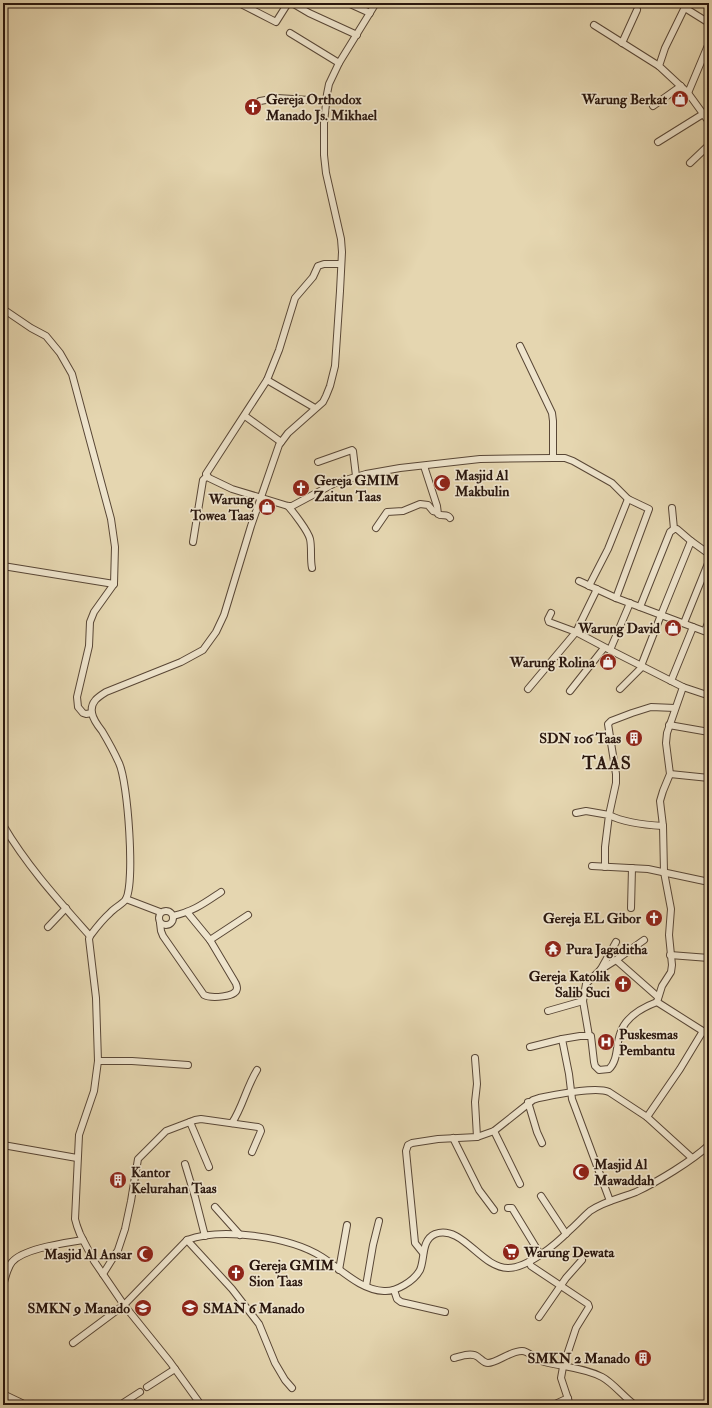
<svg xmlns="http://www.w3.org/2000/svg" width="712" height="1408" viewBox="0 0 712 1408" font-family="'IM FELL Double Pica',serif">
  <rect width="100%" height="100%" fill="#e5d6b0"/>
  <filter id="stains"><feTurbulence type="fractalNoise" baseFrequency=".005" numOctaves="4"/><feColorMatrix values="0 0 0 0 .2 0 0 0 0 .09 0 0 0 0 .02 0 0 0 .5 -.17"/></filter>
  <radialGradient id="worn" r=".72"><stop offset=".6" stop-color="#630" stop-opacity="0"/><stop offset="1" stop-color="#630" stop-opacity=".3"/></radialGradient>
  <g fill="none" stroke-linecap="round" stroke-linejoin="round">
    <!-- minor casing -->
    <g stroke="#594736" stroke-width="8">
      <g id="minor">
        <polyline points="239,3 276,22 288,3"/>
        <polyline points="292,3 309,13 357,35"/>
        <polyline points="348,3 370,13"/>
        <polyline points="687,3 665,48 659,66 688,93 709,122"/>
        <polyline points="685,8 709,23"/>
        <polyline points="594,25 659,66"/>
        <polyline points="290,33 339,63"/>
        <polyline points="622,43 637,10"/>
        <polyline points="688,93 709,43"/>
        <polyline points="260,101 277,98 326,101"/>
        <polyline points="653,106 681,86"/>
        <polyline points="658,142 703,114"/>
        <polyline points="690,163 709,145"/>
        <polyline points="3,309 31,328 46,336 60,353 72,374 111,519 115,547 114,584 94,612 90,622 89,646 77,697 78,707 83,713 86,714 92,713"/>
        <polyline points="520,346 552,413 553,421 553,458"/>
        <polyline points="267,380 206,474 209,478 232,489 288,506 292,506 335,483 366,474 400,468 480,459 553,458 565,458 573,461 612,483 628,499 649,509 616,598 661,615 641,666"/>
        <polyline points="315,408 267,380 279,350 295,298 313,277 318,266 324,264 341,264"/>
        <polyline points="245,416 281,442"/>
        <polyline points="318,462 352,450 353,451 356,476"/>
        <path d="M424 466 437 506 438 514C442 517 447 513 450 518"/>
        <path d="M288 506C294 513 308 531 310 539 312 548 310 558 312 568"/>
        <polyline points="672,508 674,529"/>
        <polyline points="376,528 387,512 403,511 420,504 428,505 433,511 437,512"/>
        <polyline points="193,542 203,480 207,476"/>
        <polyline points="709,554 691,541 661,615 709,633"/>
        <polyline points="3,566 114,584"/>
        <polyline points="579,581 616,598"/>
        <polyline points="589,586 608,549 628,499"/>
        <polyline points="597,589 576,632 610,650 683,687 667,733 666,743 670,774 663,791 660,801 663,826 664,872 671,909 669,935 672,965 671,972 662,986 657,1002 709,1035"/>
        <polyline points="640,607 670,532 674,529 677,529 691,541"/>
        <polyline points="684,623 709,561"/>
        <polyline points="705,631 709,620"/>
        <polyline points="610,650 630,603"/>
        <polyline points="671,681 693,627"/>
        <polyline points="683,687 704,694 709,694"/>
        <polyline points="528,689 576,632 549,622 548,619 551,613"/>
        <polyline points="620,689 642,667"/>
        <polyline points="570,691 604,648"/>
        <polyline points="669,725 709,732"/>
        <polyline points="670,774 709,778"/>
        <polyline points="576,813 586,811 609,815 605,847 605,867"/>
        <path d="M3 825C27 866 59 901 90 936"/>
        <path d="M663 826C645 825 625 823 609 815L616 783V774L608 724 611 721 632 713 651 707 675 708"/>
        <polyline points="592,866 648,869 709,882"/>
        <polyline points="126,899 160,912"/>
        <polyline points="631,908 632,868"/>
        <circle cx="166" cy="918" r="7"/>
        <path d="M173 916C194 911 203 904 221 892"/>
        <path d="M160 923 161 931 163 936 204 995C210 998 237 998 237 988 237 987 236 983 235 982L210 940 187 912"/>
        <polyline points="48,927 66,908"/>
        <polyline points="210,940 248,915"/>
        <polyline points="670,955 709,958"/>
        <polyline points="616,960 644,940"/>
        <polyline points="601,969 616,942"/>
        <polyline points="583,1001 589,1036"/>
        <polyline points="548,1011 583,1001 586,984 600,970 616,960 658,997"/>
        <polyline points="530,1047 562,1039"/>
        <polyline points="475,1058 477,1084 475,1102 477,1137"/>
        <polyline points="98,1061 132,1061 188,1065"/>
        <polyline points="528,1102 537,1132 542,1143"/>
        <polyline points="190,1122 209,1167"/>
        <path d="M232 1123C243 1106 246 1088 257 1070"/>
        <polyline points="494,1131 520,1184"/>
        <polyline points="453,1138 479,1190 494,1210"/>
        <polyline points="3,1145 77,1158"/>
        <polyline points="692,1158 647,1117 680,1069 703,1031"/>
        <polyline points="185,1164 195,1197 205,1236"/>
        <polyline points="541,1196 566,1234"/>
        <path d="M610 1201 572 1099 569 1074 562 1039 580 1036H591L594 1062 595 1066 599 1070 609 1069C618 1061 616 1045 620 1034 625 1017 641 1008 657 1002"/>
        <polyline points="215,1207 240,1235"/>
        <polyline points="508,1208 512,1208 540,1254"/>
        <polyline points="187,1240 232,1289 259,1324 275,1363 285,1380 292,1388"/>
        <path d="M423 1253 415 1243 406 1151 408 1145 412 1143 438 1139 477 1137 494 1131 533 1100 539 1098C555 1095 595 1086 609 1092L647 1117"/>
        <polyline points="529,1262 531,1266 588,1304 589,1307 576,1328 563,1367 561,1378 570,1405"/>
        <polyline points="339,1270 347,1225"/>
        <polyline points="103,1274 118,1250 125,1229 131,1201 138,1159 166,1131 195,1120 201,1119 258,1127 260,1128 261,1131 252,1152"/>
        <path d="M3 1285C6 1277 7 1268 12 1262 24 1248 66 1243 83 1240"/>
        <polyline points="366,1286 373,1245 379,1221"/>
        <polyline points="394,1290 397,1299 401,1302 445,1312"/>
        <polyline points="539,1317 566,1278 582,1260"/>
        <path d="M73 1343 124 1305 187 1240C222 1227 291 1237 322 1257 341 1269 360 1290 384 1291 396 1292 414 1281 420 1270 425 1259 421 1240 435 1234 462 1224 481 1268 508 1268 528 1268 556 1244 570 1230 577 1224 583 1217 590 1211 604 1201 621 1198 636 1192 657 1182 692 1161 709 1145"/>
        <path d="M454 1358C461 1356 472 1352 478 1357 481 1359 484 1363 488 1363 497 1363 510 1351 522 1351 529 1351 534 1359 541 1361 561 1367 583 1367 602 1377 612 1382 625 1398 635 1405"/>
        <polyline points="147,1387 175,1369"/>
        <polyline points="3,1394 22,1403"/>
        <polyline points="123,1403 140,1392"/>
        <path d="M201 1405 170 1362 124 1305 94 1261 80 1234 77 1226 75 1219 79 1135 94 1091 98 1061 96 998 89 939 90 936C96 928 102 920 110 913 114 908 123 904 126 899 135 882 128 782 119 763 114 752 108 741 102 731 98 726 93 719 92 713 90 702 98 697 106 692L181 662 203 650 216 632 224 615 251 526 279 445 288 433 323 402 326 396 330 386 335 366 340 291 342 252 341 239 326 173 324 155V123L327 94 329 84 339 63 376 3"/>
        <polyline points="553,1405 568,1398"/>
      </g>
    </g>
    <!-- minor -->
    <use href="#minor" stroke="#eee4cc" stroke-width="6"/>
  </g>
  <!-- icons -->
  <defs>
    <g id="shop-disc" transform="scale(0.9)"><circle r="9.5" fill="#8f2418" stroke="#eee4cc"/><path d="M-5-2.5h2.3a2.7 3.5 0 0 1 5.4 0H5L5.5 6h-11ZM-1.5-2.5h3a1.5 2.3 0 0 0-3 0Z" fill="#fff"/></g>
    <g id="church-disc" transform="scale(0.9)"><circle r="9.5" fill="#8f2418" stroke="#eee4cc"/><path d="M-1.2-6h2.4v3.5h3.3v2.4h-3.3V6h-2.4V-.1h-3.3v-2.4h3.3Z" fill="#fff"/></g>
    <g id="mosque-disc" transform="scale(0.9)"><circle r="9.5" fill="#8f2418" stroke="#eee4cc"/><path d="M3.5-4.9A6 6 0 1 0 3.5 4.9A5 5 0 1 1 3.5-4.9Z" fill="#fff"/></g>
    <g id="building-disc" transform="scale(0.9)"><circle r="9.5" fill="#8f2418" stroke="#eee4cc"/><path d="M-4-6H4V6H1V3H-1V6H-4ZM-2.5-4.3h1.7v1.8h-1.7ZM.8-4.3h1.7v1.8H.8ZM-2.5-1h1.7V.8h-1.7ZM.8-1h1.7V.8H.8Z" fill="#fff"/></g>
    <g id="temple-disc" transform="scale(0.9)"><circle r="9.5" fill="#8f2418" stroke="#eee4cc"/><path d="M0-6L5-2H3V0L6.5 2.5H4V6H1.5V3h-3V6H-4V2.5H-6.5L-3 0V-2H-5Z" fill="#fff"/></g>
    <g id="hospital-disc" transform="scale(0.9)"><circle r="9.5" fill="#8f2418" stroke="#eee4cc"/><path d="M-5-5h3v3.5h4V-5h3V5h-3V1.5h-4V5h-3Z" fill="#fff"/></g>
    <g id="supermarket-disc" transform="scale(0.9)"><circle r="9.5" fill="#8f2418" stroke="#eee4cc"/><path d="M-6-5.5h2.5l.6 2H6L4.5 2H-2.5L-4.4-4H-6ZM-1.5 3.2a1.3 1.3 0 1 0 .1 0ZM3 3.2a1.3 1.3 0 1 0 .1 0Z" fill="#fff"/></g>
    <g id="school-disc" transform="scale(0.9)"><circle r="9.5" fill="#8f2418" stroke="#eee4cc"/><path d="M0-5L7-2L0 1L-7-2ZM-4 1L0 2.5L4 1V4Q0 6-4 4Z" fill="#fff"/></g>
  </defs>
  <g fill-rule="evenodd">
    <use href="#shop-disc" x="680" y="99"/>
    <use href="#church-disc" x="253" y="107"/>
    <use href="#mosque-disc" x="442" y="483"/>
    <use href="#church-disc" x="301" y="488"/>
    <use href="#shop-disc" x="267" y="507"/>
    <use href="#shop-disc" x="673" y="628"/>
    <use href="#shop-disc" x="608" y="662"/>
    <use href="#building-disc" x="634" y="738"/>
    <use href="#church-disc" x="654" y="918"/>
    <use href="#temple-disc" x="553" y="949"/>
    <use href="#church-disc" x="623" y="984"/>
    <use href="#hospital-disc" x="606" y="1042"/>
    <use href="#mosque-disc" x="581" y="1172"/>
    <use href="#building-disc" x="118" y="1180"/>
    <use href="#supermarket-disc" x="511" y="1252"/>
    <use href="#mosque-disc" x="145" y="1254"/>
    <use href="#church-disc" x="236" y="1273"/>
    <use href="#school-disc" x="143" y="1308"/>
    <use href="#school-disc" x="190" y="1308"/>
    <use href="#building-disc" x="643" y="1358"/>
  </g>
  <g text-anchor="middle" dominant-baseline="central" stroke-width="3.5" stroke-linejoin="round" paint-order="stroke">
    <!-- poi labels -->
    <g font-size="14" font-weight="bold" fill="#2a170e" stroke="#eee4cc" text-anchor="start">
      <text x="266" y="99">Gereja Orthodox<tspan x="266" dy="16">Manado Js. Mikhael</tspan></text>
      <text x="667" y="99" text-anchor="end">Warung Berkat</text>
      <text x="455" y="475">Masjid Al<tspan x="455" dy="16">Makbulin</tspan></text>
      <text x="314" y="480">Gereja GMIM<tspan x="314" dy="16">Zaitun Taas</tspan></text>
      <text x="254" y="499" text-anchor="end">Warung<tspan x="254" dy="16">Towea Taas</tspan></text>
      <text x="660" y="628" text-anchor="end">Warung David</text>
      <text x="595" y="662" text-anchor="end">Warung Rolina</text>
      <text x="621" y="738" text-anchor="end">SDN 106 Taas</text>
      <text x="641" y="918" text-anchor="end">Gereja EL Gibor</text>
      <text x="566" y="949">Pura Jagaditha</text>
      <text x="610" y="976" text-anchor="end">Gereja Katolik<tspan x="610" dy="16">Salib Suci</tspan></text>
      <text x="619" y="1034">Puskesmas<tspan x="619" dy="16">Pembantu</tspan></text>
      <text x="594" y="1164">Masjid Al<tspan x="594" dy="16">Mawaddah</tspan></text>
      <text x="131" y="1172">Kantor<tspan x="131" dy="16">Kelurahan Taas</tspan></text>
      <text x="524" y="1252">Warung Dewata</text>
      <text x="132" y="1254" text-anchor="end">Masjid Al Ansar</text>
      <text x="249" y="1265">Gereja GMIM<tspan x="249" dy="16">Sion Taas</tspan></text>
      <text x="130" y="1308" text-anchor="end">SMKN 9 Manado</text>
      <text x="203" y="1308">SMAN 6 Manado</text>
      <text x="630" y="1358" text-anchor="end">SMKN 2 Manado</text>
    </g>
    <!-- district labels -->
    <g font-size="18" font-weight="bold" letter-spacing="1" fill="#2a170e" stroke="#eee4cc">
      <text x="607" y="763">TAAS</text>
    </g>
  </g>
  <!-- margin -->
  <rect width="712" height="1408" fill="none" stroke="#e5d6b0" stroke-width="16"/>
  <rect x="4" y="4" width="704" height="1400" fill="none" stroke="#2a170e" stroke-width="2"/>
  <rect x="8" y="8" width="696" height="1392" fill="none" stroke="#2a170e"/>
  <rect width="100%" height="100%" filter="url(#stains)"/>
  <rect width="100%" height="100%" fill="url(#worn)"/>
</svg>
